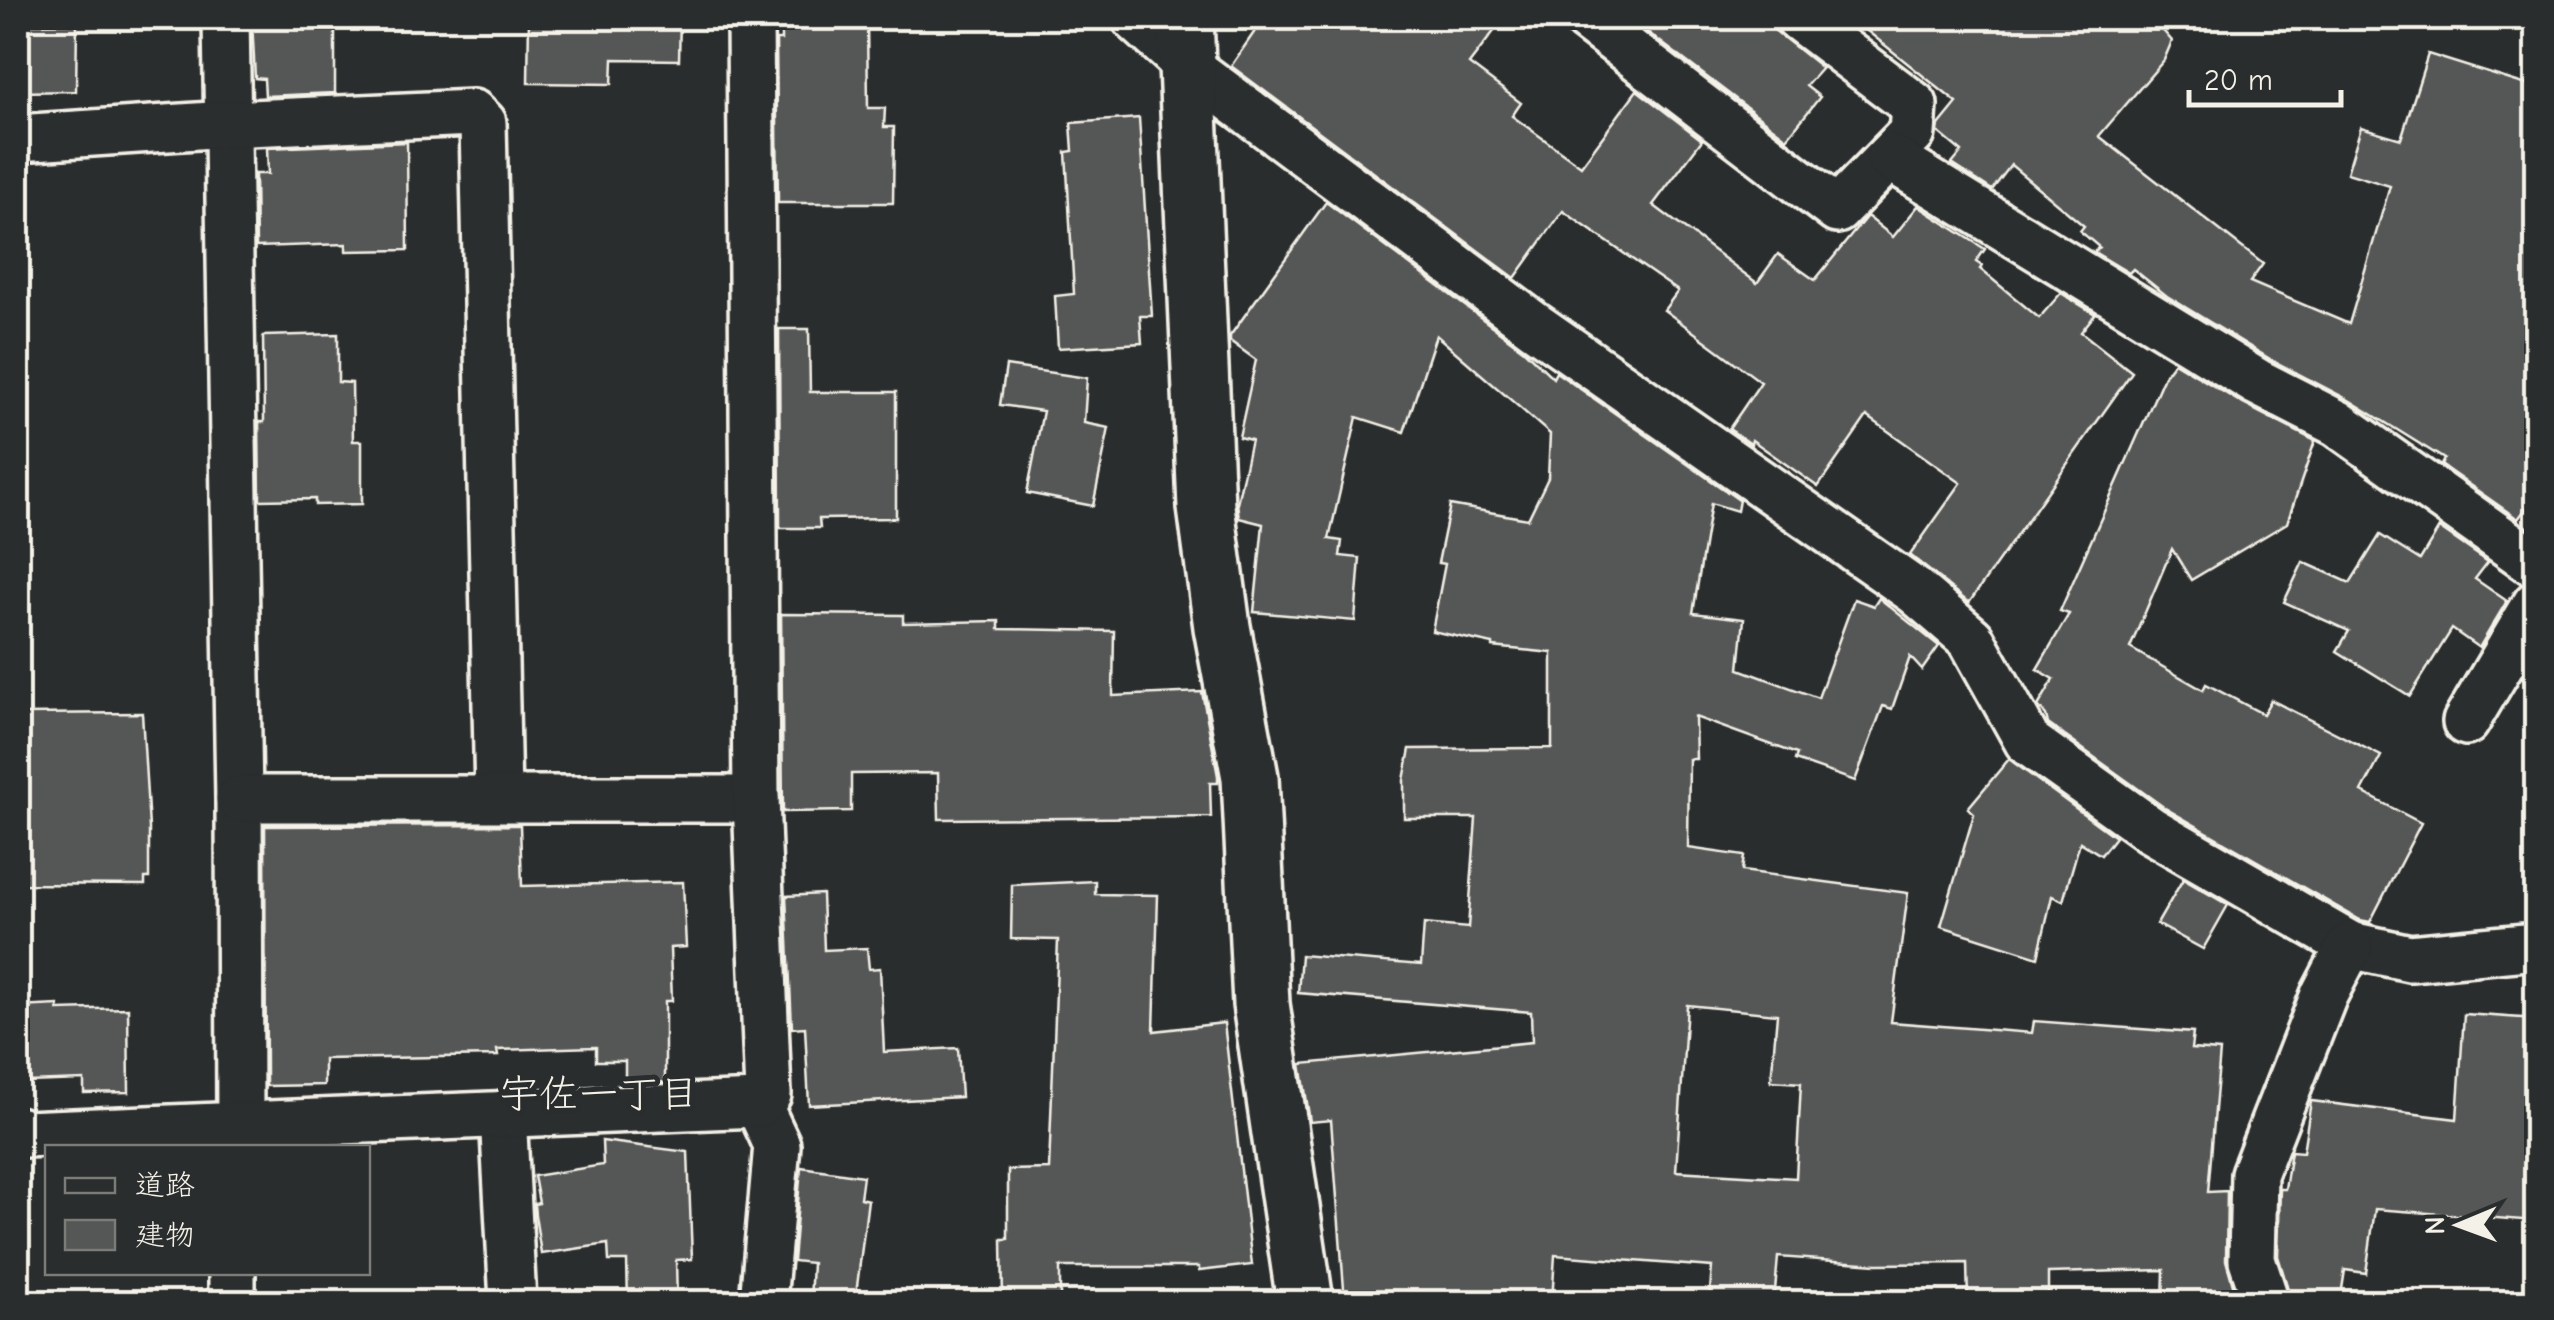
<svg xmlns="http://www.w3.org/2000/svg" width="2554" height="1320" viewBox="0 0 2554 1320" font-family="'Comic Neue','Klee One',sans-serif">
  <rect width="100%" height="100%" fill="#2a2d2e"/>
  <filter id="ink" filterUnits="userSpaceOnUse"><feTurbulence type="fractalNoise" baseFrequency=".01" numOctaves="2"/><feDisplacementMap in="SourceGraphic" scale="20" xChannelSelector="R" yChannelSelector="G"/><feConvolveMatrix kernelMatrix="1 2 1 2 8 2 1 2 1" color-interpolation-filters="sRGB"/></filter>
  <g filter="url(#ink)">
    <!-- building -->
    <g fill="#555756" stroke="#f4f1e8" stroke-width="2.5" fill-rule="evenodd">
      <polygon points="529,18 680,18 679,60 613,59 612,84 528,83"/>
      <polygon points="781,18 867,18 868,108 885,108 884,127 894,127 893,203 778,203 776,40 781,40"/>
      <polygon points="1264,18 1504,18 1469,64 1521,103 1512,116 1581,166 1637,90 1702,140 1653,205 1757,283 1778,254 1815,280 1867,216 1893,237 1918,206 1985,249 1976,262 1982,266 1980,269 2039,318 2061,293 2095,314 2081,332 2132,372 1969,603 1910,555 1961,483 1867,416 1818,487 1752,440 1751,444 1729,429 1761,382 1664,310 1678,291 1563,211 1515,278 1231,66"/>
      <polygon points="1629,18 1759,18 1822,68 1806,86 1820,97 1787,138"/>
      <polygon points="1851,18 2152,18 2172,41 2164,60 2099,136 2263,264 2250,282 2349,324 2390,186 2347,173 2361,127 2401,139 2428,54 2536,88 2536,495 2518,519 2441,465 2444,459 2349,400 2270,359 2167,296 2133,269 2129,273 2094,252 2099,247 2080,231 2084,226 2011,165 1992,190 1952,164 1962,152 1938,132 1939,125 1957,103"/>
      <polygon points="335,20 335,93 265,96 264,79 255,78 252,21"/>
      <polygon points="77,23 76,91 18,92 18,24"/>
      <polygon points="1139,118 1152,316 1140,316 1142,343 1058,348 1055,296 1074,294 1066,152 1073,151 1071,123"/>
      <polygon points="407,142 408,250 346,251 346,244 256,247 255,174 268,174 267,148"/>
      <path d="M1326 202 1524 350 1553 378 1556 372 1739 500 1737 511 1711 503 1693 613 1744 619 1739 669 1818 698 1854 599 1874 606 1879 598 1939 646 1922 670 1910 657 1892 709 1883 706 1855 781 1795 760 1797 754 1695 717 1696 759H1689L1688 848 1744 856 1742 871 1908 893 1891 1022 2032 1033 2034 1021 2193 1033 2191 1049 2220 1051 2208 1192 2227 1191 2226 1260 2238 1302H2163L2164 1270 2048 1273V1302H1968L1967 1263 1877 1264 1778 1257 1774 1302H1709L1712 1267 1555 1255 1552 1302H1345L1331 1120 1310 1122 1301 1064 1532 1042 1531 1012 1298 993 1301 955 1421 965 1424 924 1468 928 1476 818H1404V780L1410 749 1552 748V653L1493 647V644L1432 631 1445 564 1438 563 1450 505 1528 519 1548 478 1550 434 1436 335 1404 432 1357 417 1329 539 1342 541 1340 556 1360 558 1355 621 1254 612 1263 524 1239 518 1237 503 1251 440 1239 437 1256 360 1230 341V336ZM1687 1005 1777 1014 1771 1081 1801 1083 1796 1178 1676 1171Z"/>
      <polygon points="779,329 809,329 810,392 896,392 896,518 819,519 820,528 780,528"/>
      <polygon points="338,334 338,382 352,383 353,441 362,441 362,504 315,505 315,499 260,500 259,422 264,422 263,336"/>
      <polygon points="2174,362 2243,404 2315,441 2287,523 2191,580 2172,549 2130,648 2203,690 2206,684 2263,714 2271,700 2381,756 2362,792 2421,823 2370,922 2360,920 2165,808 2048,724 2046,715 2038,706 2054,679 2037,669 2069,614 2060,611 2165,374"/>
      <polygon points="1006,366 1087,378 1084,423 1109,428 1093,506 1027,493 1043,411 1000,405"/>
      <polygon points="2439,528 2488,562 2475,579 2507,601 2479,648 2452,629 2410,696 2337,651 2349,631 2284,602 2303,562 2350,583 2380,535 2420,560"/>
      <polygon points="781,614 903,615 903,623 999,621 999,629 1114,631 1113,696 1202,692 1218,776 1218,783 1210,783 1211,817 939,819 938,773 851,774 851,811 783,812"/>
      <polygon points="2536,655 2536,687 2523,678"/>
      <polygon points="142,713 149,828 149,878 145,878 145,885 18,884 18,714"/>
      <polygon points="2009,759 2115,837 2101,855 2080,842 2063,901 2052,896 2038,957 1941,926 1974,814 1968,808"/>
      <polygon points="520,825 522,886 683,882 686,947 670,948 672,1001 665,1001 665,1082 625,1083 625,1061 596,1061 596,1047 497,1050 498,1056 324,1059 324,1085 266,1086 265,826"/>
      <polygon points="2183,879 2228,905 2203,949 2157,924"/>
      <polygon points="1095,881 1095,894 1158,895 1154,1031 1224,1023 1252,1265 1199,1271 1199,1267 1060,1267 1060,1302 1003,1302 1002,1239 1008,1239 1008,1170 1049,1169 1058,940 1011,939 1012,885"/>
      <polygon points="822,894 824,950 867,948 869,969 880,968 884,1052 958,1048 961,1097 809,1105 805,1027 792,1028 786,896"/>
      <polygon points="58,1005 58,1010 128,1008 129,1092 84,1093 84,1080 27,1082 26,1066 18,1066 18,1007"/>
      <polygon points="2464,1014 2536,1019 2536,1221 2375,1209 2366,1273 2345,1270 2340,1302 2292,1302 2278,1256 2280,1189 2285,1189 2291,1151 2303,1152 2311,1101 2457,1119"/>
      <polygon points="602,1141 688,1152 692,1259 676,1260 677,1302 628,1302 627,1261 609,1261 608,1244 541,1254 535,1215 534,1204 539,1203 534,1176 603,1165"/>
      <polygon points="801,1167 863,1176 860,1198 868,1200 855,1302 810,1302 812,1263 793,1261"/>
    </g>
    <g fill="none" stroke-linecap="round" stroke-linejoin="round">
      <!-- street casing -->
      <g stroke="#f4f1e8" stroke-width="52">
        <g id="street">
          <polyline points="226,18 239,799 240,1125 237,1148"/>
          <polyline points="1135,18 1189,67 1534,325 1915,591 1971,639 2028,742 2151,830 2350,945 2410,958 2536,946"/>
          <polyline points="1586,18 1837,210 1912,133 1914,105 1799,18"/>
          <polyline points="18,138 227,124 473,113 483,123 498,797"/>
          <polyline points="1889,157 2257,382 2337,423 2536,564"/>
          <polyline points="2466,722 2536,604"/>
          <polyline points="239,799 756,799"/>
          <polyline points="758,1104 777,1145 763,1302"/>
          <polyline points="503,1114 513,1302"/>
          <polyline points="18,1130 24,1134 758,1104 768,1094 756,799 750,18"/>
          <polyline points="232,1272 232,1302"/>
          <polyline points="2266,1302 2252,1260 2254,1174 2324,995 2350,945"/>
        </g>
      </g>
      <!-- secondary casing -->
      <g stroke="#f4f1e8" stroke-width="62">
        <polyline id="secondary" points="1185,18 1206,507 1222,627 1250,777 1261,1004 1305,1302"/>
      </g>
      <!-- street -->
      <use href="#street" stroke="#2a2d2e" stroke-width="45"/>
      <!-- secondary -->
      <use href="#secondary" stroke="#2a2d2e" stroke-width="55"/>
    </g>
  </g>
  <g text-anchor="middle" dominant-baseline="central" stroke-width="10" stroke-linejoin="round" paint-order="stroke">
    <!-- neighbourhood labels -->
    <g font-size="40" fill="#f4f1e8" stroke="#2a2d2e">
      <text x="599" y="1094">宇佐一丁目</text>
    </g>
  </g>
  <!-- margin -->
  <rect width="2554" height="1320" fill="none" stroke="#2a2d2e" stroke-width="60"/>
  <rect x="30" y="30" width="2494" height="1260" fill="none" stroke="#f4f1e8" stroke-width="4" filter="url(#ink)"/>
  <!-- legend -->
  <rect x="45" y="1145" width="325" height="130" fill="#2a2d2e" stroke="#7b7b78" stroke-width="2.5"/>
  <rect x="65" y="1178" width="50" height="15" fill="#2a2d2e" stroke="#7b7b78" stroke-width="2.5"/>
  <text x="135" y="1195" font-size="30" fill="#f4f1e8">道路</text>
  <rect x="65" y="1220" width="50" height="30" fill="#555756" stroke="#7b7b78" stroke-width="2.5"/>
  <text x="135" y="1245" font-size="30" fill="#f4f1e8">建物</text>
  <!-- north arrow -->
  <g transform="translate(2459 1225) rotate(269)" stroke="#2a2d2e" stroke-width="8" paint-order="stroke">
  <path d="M0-8L18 38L0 25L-18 38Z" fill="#f4f1e8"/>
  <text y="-15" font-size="28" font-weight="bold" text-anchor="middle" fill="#f4f1e8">N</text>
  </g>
  <!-- scale -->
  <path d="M2189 90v15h152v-15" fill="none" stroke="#f4f1e8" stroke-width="5"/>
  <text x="2204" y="90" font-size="30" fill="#f4f1e8" stroke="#2a2d2e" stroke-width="8" paint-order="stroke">20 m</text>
</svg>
